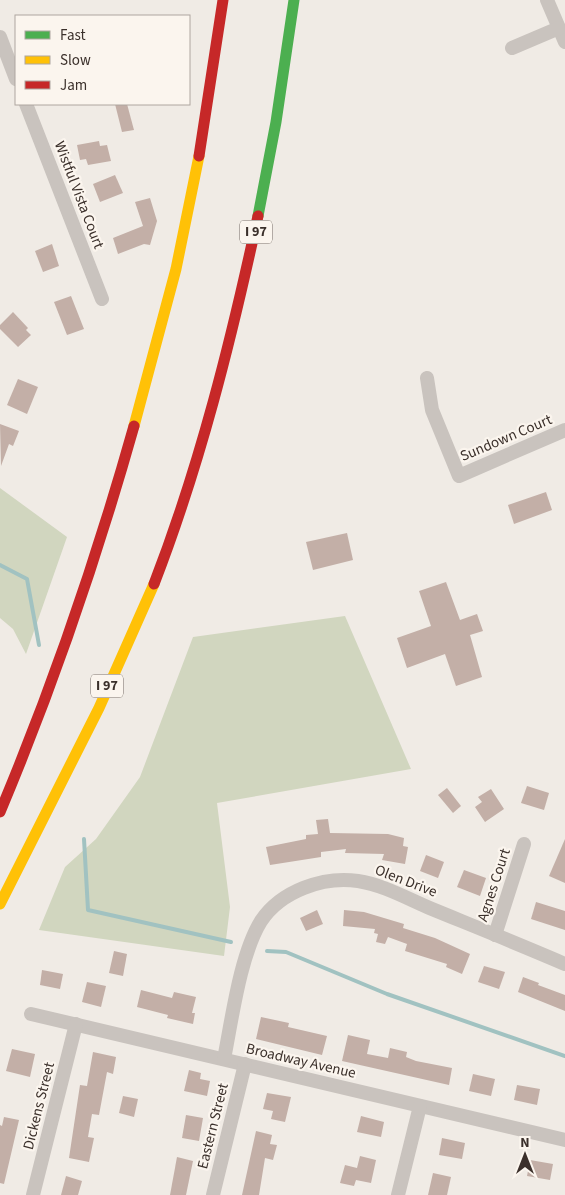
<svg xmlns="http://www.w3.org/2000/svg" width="565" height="1195" viewBox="0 0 565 1195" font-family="'Source Sans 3',sans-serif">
  <rect width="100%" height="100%" fill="#f0ebe5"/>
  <!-- green -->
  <g fill="#d1d6bf">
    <polygon points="0,488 67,537 26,654 13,629 0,618"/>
    <polygon points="345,616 411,769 217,803 230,907 224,956 39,930 65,867 96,839 140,777 193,637"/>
  </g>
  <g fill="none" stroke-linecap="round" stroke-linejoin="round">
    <!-- stream -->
    <g stroke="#a1c2c1" stroke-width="4">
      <polyline points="0,565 27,579 39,645"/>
      <polyline points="84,839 88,910 231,942"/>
      <polyline points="267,951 286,952 387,994 565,1056"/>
    </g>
  </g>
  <!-- building -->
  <g fill="#c3afa7">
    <polygon points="115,104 127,104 134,130 122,132"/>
    <polygon points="99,141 100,146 107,145 111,161 88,165 86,159 80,160 77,145"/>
    <polygon points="115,175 123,193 100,202 93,184"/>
    <polygon points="150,198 157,221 150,245 144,244 118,254 113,238 143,226 135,202"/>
    <polygon points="52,244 59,266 43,272 35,251"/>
    <polygon points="71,296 84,329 67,335 54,302"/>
    <polygon points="13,312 28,328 26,330 31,335 18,347 0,329 0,325"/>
    <polygon points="18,379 38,387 27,414 7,405"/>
    <polygon points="0,424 19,431 13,446 9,444 1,466"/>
    <polygon points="546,492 552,510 514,524 508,505"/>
    <polygon points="347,533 353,560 313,570 306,542"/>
    <polygon points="446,582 460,620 477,614 483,631 470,635 482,677 456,686 445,654 407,668 397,638 431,626 419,591"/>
    <polygon points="527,786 549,793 544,810 521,803"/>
    <polygon points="447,788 461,806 453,813 438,795"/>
    <polygon points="491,789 504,809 485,822 475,807 482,802 478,797"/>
    <polygon points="328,819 330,833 388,834 404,838 403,846 408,847 405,864 382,860 384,854 345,853 346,849 321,852 321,857 270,865 266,847 306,839 306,835 318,834 316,820"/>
    <polygon points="565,839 565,883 549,876"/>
    <polygon points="426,855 444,862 438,878 420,871"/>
    <polygon points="464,870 486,878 480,896 457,887"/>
    <polygon points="536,902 565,911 565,930 531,919"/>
    <polygon points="317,910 323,924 306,931 300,918"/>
    <polygon points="344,910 364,912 404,924 403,928 435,938 470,954 462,974 446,967 447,964 405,951 407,944 388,937 385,944 376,942 378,934 374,933 375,929 343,926"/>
    <polygon points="114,951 127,954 123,976 109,973"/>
    <polygon points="484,966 505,972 499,989 478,982"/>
    <polygon points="42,970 63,974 60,989 40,985"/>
    <polygon points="523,977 539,983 538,985 565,995 565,1011 518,992"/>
    <polygon points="87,982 106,986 101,1007 82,1002"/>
    <polygon points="141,990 172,998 174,992 196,997 192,1013 195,1013 193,1024 167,1018 168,1015 137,1007"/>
    <polygon points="261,1017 289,1023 288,1027 327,1036 322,1055 256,1039"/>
    <polygon points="348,1035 370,1040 367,1054 388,1058 390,1048 407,1052 406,1057 416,1061 452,1068 449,1085 342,1061"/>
    <polygon points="12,1049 35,1054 30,1077 6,1071"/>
    <polygon points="93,1052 116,1057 113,1074 107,1072 99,1115 92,1114 88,1137 94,1138 89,1162 69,1158 80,1085 87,1086"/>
    <polygon points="189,1070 201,1073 200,1079 210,1081 207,1096 184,1091"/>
    <polygon points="473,1074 495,1079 491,1096 469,1091"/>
    <polygon points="517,1085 540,1089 537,1105 514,1100"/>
    <polygon points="267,1093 291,1097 285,1122 271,1119 273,1111 263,1109"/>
    <polygon points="123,1096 138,1099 134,1117 119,1113"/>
    <polygon points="186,1115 203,1118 199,1141 182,1138"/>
    <polygon points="361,1116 384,1122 381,1137 357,1132"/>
    <polygon points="4,1117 19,1120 4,1184 0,1183 0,1125 2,1126"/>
    <polygon points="256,1131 272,1135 270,1144 277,1145 273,1160 265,1158 259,1195 242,1195"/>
    <polygon points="442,1138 465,1143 462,1159 439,1155"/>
    <polygon points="360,1156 376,1160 371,1183 356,1180 354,1186 340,1183 345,1165 357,1168"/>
    <polygon points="177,1157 193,1161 186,1195 170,1195"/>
    <polygon points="530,1160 553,1164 550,1180 527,1176"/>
    <polygon points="433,1173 451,1177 447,1195 428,1195"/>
    <polygon points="66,1176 82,1181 78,1195 61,1195"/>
  </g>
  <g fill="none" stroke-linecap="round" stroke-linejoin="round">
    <!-- street -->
    <g stroke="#c9c3be" stroke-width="14">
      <polyline points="547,0 565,42"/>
      <polyline points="0,37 16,79"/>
      <polyline points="512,48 559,28"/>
      <polyline points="26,104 102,299"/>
      <polyline points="427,378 432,410 459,476 565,430"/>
      <polyline points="495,935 524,844"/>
      <polyline points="31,1014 565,1140"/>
      <path d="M224 1059C232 1019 240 955 261 921 281 891 323 876 358 881 384 885 408 899 432 909 476 927 521 945 565 964"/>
      <polyline points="33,1195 76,1024"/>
      <polyline points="213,1195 245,1064"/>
      <polyline points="398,1195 420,1106"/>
    </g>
    <!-- fast -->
    <polyline stroke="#4caf50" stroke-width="11" points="258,216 276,122 294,0"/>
    <!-- slow -->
    <g stroke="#ffc107" stroke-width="11">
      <polyline points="134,426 176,269 199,156"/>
      <polyline points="0,904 99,708 154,584"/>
    </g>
    <!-- jam -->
    <g stroke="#c62828" stroke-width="11">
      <polyline points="199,156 223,0"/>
      <path d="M154 584C200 465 231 341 258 216"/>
      <path d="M0 812C53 686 97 557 134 426"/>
    </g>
  </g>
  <g text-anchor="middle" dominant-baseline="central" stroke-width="4.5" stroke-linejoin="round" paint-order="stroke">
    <!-- shield labels -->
    <g fill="#fbf5ee" stroke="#756b66" stroke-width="1">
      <rect x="240" y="220.5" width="32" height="23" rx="4"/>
      <rect x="91" y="674.5" width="32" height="23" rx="4"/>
    </g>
    <g font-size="14" font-weight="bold" fill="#3b302b">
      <text x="256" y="232">I 97</text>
      <text x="107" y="686">I 97</text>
    </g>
    <!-- street labels -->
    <g font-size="15" fill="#3b302b" stroke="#fbf5ee">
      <text transform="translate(79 195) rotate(69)">Wistful Vista Court</text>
      <text transform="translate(506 438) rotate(-23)">Sundown Court</text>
      <text transform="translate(406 881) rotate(21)">Olen Drive</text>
      <text transform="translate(494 885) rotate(-72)">Agnes Court</text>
      <text transform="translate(301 1061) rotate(13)">Broadway Avenue</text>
      <text transform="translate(39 1106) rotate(-76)">Dickens Street</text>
      <text transform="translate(213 1126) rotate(-76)">Eastern Street</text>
    </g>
  </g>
  <!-- legend -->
  <rect x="15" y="15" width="175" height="90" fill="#fbf5ee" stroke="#aea6a0"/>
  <rect x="25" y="31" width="25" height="8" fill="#4caf50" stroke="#aea6a0"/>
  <text x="60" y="40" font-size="15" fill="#3b302b">Fast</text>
  <rect x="25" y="56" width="25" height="8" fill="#ffc107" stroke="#aea6a0"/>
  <text x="60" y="65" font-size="15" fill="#3b302b">Slow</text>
  <rect x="25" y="81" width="25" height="8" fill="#c62828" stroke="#aea6a0"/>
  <text x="60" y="90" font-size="15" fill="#3b302b">Jam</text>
  <!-- north arrow -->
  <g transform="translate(525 1155)" stroke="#fbf5ee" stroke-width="4" paint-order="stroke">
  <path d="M0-4L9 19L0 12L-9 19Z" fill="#3b302b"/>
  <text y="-8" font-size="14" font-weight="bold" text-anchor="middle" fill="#3b302b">N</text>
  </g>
</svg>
